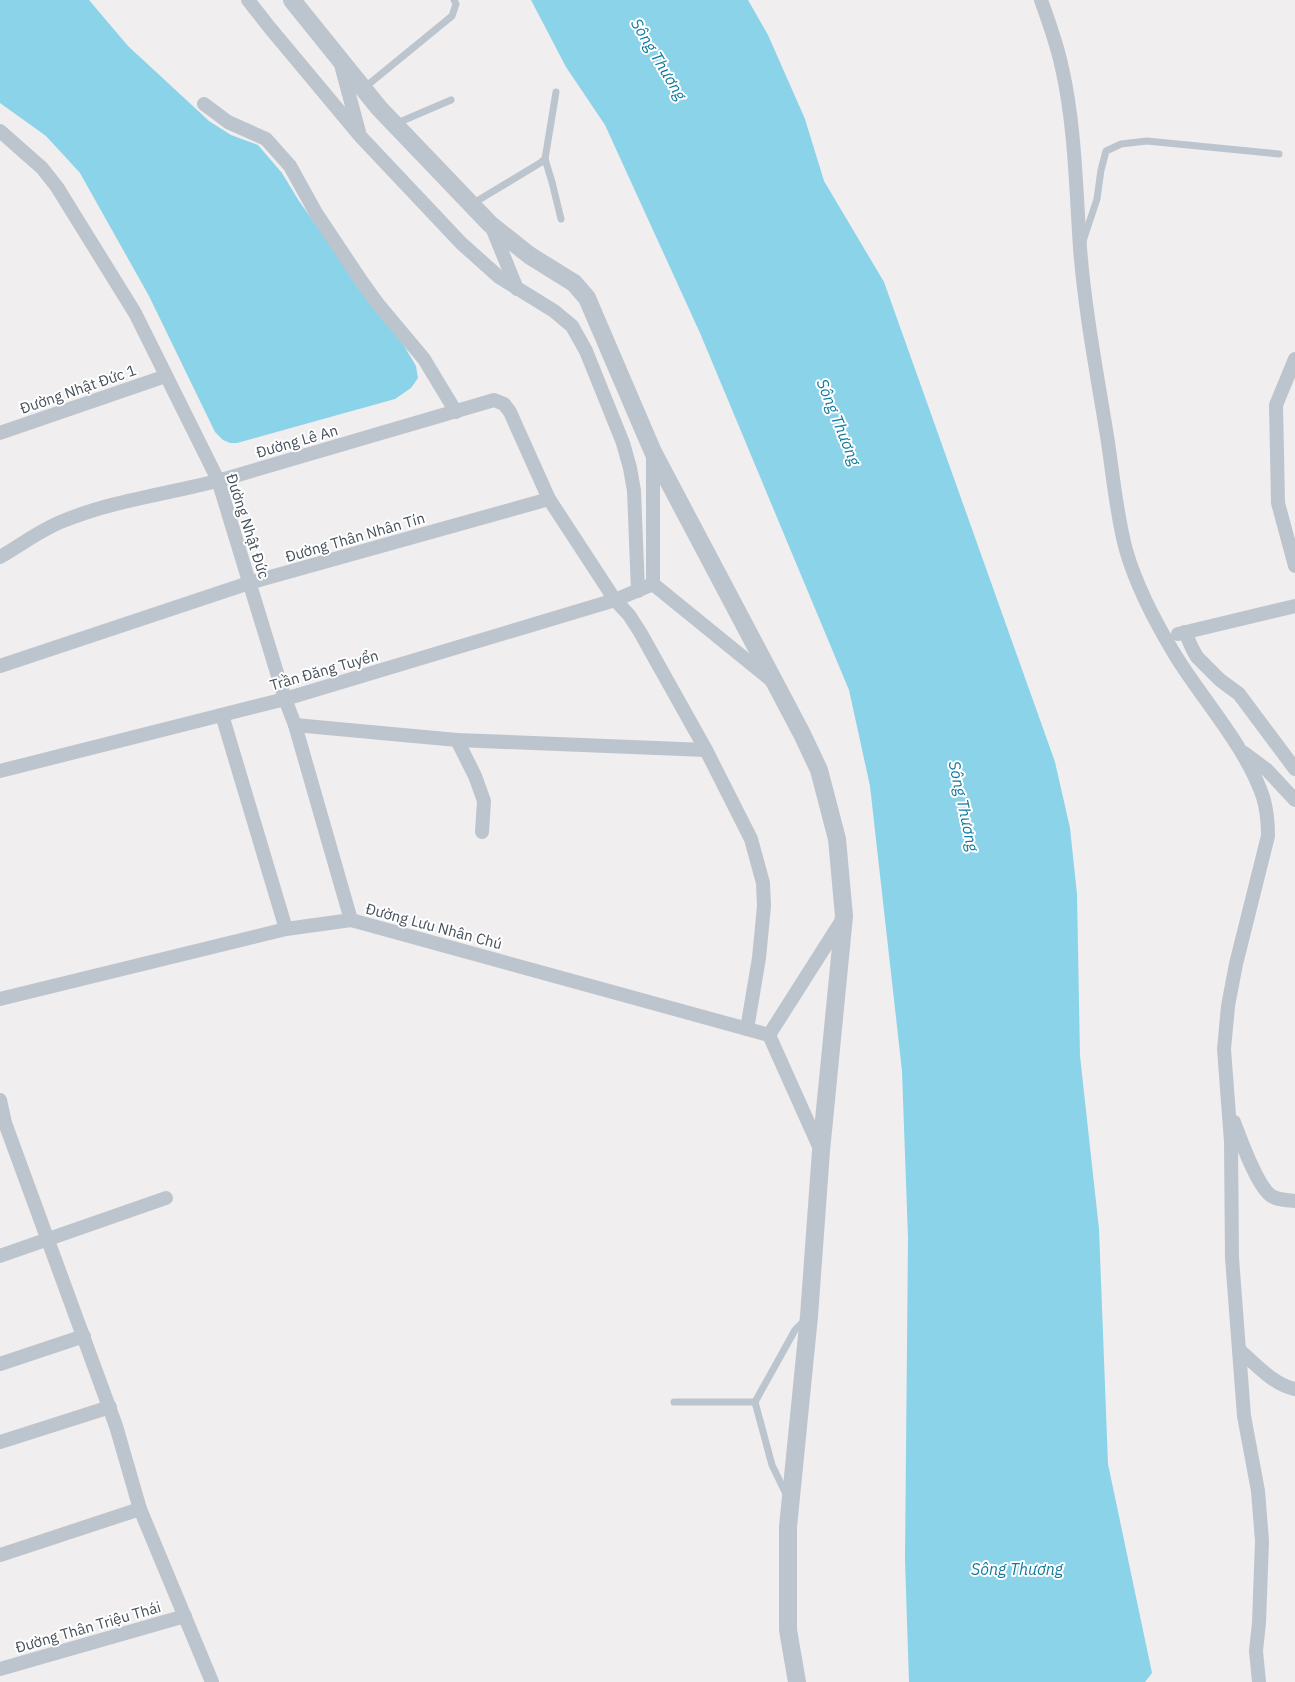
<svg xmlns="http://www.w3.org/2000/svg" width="1295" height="1682" viewBox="0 0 1295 1682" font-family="'IBM Plex Sans',sans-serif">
  <rect width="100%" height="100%" fill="#f0eeee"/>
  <!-- water -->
  <g fill="#8bd3e9">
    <polygon points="0,0 89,0 128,46 209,121 231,135 258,145 282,173 299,201 333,249 356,285 381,318 400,339 416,366 418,378 411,388 395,399 237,443 230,443 223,440 215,432 149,296 80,173 46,136 0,103"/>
    <polygon points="531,0 748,0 768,35 805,119 824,181 884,282 1055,762 1070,828 1077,894 1080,1056 1099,1229 1108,1464 1152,1673 1145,1682 909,1682 905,1560 908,1238 902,1071 870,786 849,690 700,333 605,125 566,67"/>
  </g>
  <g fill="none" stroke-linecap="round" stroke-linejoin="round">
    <!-- service -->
    <g stroke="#bcc5cd" stroke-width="7">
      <polyline points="364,88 452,16 456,4 454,0"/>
      <polyline points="395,124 451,100"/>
      <polyline points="545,159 552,182 561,219"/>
      <polyline points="472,204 540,163 545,159 556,92"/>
      <polyline points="1083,241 1097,199 1101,170 1106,151 1121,144 1147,141 1279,154"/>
      <polyline points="674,1402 755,1402 795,1330 805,1320"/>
      <polyline points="755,1402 772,1465 787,1496"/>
    </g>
    <!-- minor -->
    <g stroke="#bcc5cd" stroke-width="14">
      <polyline points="248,0 270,28 361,137 461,243 499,277 554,311 572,326 586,351 623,443 630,468 634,491 638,591"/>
      <path d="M1041 0C1049 22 1057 44 1062 68 1075 125 1076 189 1080 248 1085 312 1097 374 1107 436 1113 474 1116 513 1126 550 1136 585 1158 627 1177 658 1204 701 1247 749 1263 797 1267 810 1268 823 1268 836L1236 964 1228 1006 1224 1049 1231 1142 1232 1258 1244 1416 1258 1491 1262 1541 1259 1623 1256 1651 1259 1682"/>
      <polyline points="340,61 359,132"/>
      <polyline points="204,104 228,122 266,139 290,166 316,213 360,279 378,304 424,359 456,412"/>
      <polyline points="0,131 42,168 57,187 135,313 218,480 285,699 295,725 351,920"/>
      <polyline points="491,225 517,289"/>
      <polyline points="1295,359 1276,405 1278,503 1295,566"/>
      <polyline points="0,433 166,376"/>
      <polyline points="653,453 653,584 771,680"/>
      <path d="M0 557C21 545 40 530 63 521 114 500 168 494 221 480 312 454 403 427 494 400L504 404 510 412 549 499 615 600 629 615 640 632 706 750 751 839 763 883 764 906 759 958 747 1029"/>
      <polyline points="1185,632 1192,648 1197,657 1220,680 1239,694 1295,769"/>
      <polyline points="1178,634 1295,606"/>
      <polyline points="0,666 249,583 549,499"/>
      <polyline points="222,715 286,929"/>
      <polyline points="295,725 457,740 706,750"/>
      <polyline points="457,740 475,776 484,801 482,832"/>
      <polyline points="1244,753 1267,770 1295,800"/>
      <polyline points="0,771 285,699 615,600 653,584"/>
      <polyline points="0,999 286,929 351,920 769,1035"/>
      <polyline points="0,1100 5,1123 116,1426 140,1509 212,1682"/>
      <path d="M1234 1122C1241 1140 1255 1181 1269 1194 1275 1200 1286 1200 1295 1201"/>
      <polyline points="821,1151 769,1035 844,917"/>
      <polyline points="0,1256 166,1198"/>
      <path d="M1239 1350C1255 1363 1273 1385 1295 1389"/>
      <polyline points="0,1364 84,1336"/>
      <polyline points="0,1442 110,1407"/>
      <polyline points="0,1555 140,1509"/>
      <polyline points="0,1669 185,1616"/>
    </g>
    <!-- tertiary -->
    <polyline stroke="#bcc5cd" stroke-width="18" points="292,0 379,108 490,224 529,255 574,283 587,298 653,452 802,734 819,770 837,839 844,916 821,1151 809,1316 788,1527 788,1630 797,1682"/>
  </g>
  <g text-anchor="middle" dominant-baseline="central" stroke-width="4" stroke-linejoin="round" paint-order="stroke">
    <!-- street labels -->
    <g font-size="15" fill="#46515b" stroke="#fff">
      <text transform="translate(78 389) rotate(-19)">Đường Nhật Đức 1</text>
      <text transform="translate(297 441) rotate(-16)">Đường Lê An</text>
      <text transform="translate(248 526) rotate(72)">Đường Nhật Đức</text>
      <text transform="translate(355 537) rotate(-16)">Đường Thân Nhân Tín</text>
      <text transform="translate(324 670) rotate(-16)">Trần Đăng Tuyển</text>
      <text transform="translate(434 926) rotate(15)">Đường Lưu Nhân Chú</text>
      <text transform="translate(88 1627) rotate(-16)">Đường Thân Triệu Thái</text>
    </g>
    <!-- water labels -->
    <g font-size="16" font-style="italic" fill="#107b9d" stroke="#fff">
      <text transform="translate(659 59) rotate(59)">Sông Thương</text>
      <text transform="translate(839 422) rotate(68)">Sông Thương</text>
      <text transform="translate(964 806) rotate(78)">Sông Thương</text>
      <text x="1017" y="1569">Sông Thương</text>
    </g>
  </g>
</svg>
